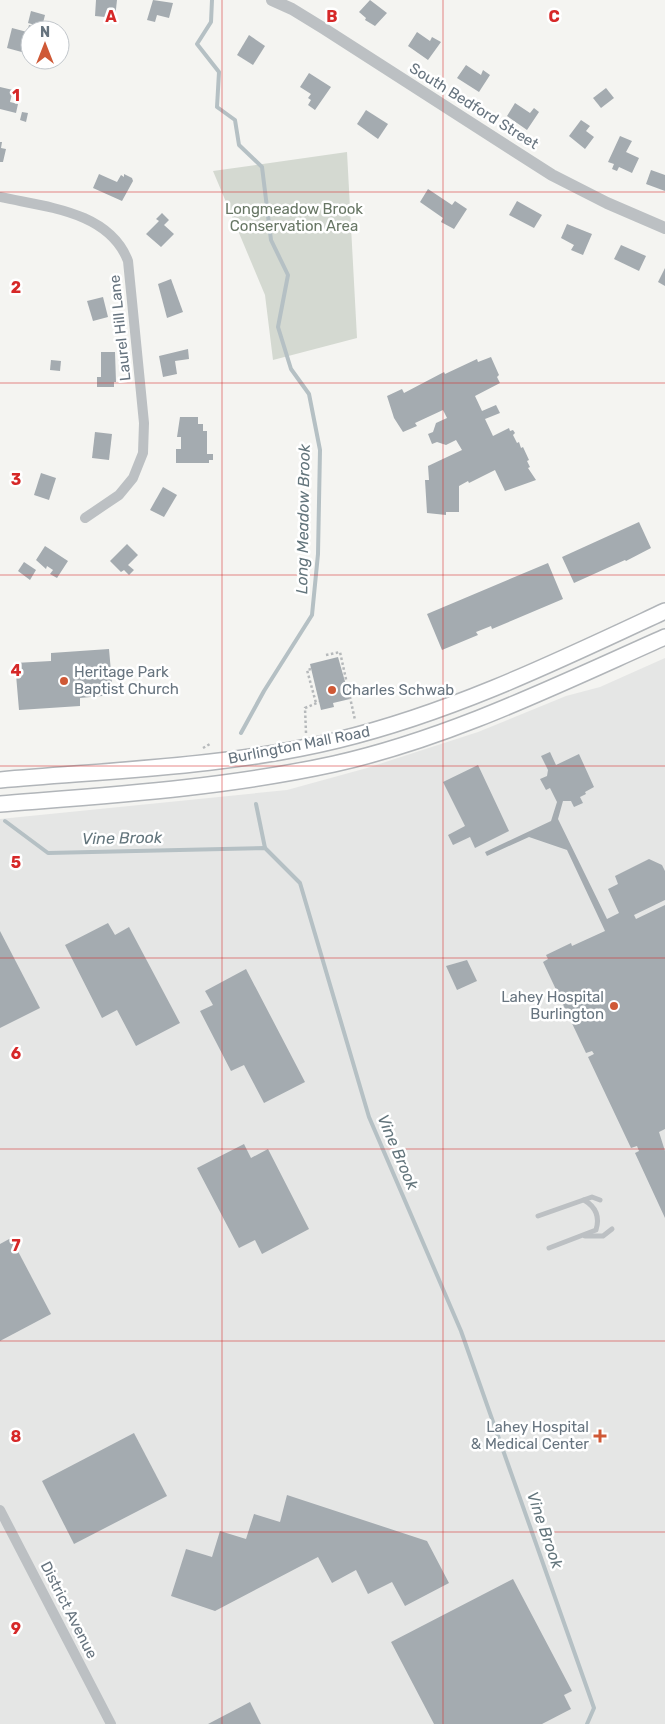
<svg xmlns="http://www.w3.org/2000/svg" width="665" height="1724" viewBox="0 0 665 1724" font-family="Rubik,sans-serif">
  <rect width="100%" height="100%" fill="#f4f4f1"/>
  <!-- built -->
  <polygon fill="#e5e6e5" points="665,658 665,1724 0,1724 0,819 287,790 367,768 478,732 566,696 600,687"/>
  <!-- green -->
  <polygon fill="#d4d9d1" points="347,152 357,338 273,360 265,295 213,171"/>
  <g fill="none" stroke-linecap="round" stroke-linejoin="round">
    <!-- stream -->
    <g stroke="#b5c0c4" stroke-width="4">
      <polyline points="212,0 211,22 197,44 219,72 217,107 235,120 239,145 262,167 271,240 288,275 278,327 291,369 309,394 320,450 318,554 312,615 264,691 241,733"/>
      <polyline points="256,804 265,848"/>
      <polyline points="5,821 48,853 265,848 300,883 369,1117 461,1331 594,1708 587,1724"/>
    </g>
  </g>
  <!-- building -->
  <g fill="#a4abb0">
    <polygon points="96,0 117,0 115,18 95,16"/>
    <polygon points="153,0 173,3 169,18 157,15 155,22 147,20"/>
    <polygon points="370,0 387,13 375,26 365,20 366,18 359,12"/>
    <polygon points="31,11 45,15 42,27 28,23"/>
    <polygon points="29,25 40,28 40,30 30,30 29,54 7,48 12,28 27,32"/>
    <polygon points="417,32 430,41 432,37 441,42 428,60 408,46"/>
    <polygon points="249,35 265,46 253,65 237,55"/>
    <polygon points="466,65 481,75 483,70 490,75 479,92 457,78"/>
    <polygon points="309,73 331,87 315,110 308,105 311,100 308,98 311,94 300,87"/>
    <polygon points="0,87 13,90 10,102 18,104 16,113 0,109"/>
    <polygon points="606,88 614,98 601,108 593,98"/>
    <polygon points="515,103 530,113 534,108 539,112 527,130 507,116"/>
    <polygon points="366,110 388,124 378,139 357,124"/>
    <polygon points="22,112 28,113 26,122 20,120"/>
    <polygon points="581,120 590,126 586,131 594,137 585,149 569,136"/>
    <polygon points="620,136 632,141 626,152 639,158 632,173 619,167 617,171 612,169 614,164 608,162"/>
    <polygon points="0,142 2,142 1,148 6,149 3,162 0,162"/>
    <polygon points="651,170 665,175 665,191 646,184"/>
    <polygon points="99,174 117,182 121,175 124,177 124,174 132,178 133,181 122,201 93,188"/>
    <polygon points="428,189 452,205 455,201 467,209 454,229 441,222 443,218 420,202"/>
    <polygon points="517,201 542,215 534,228 509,215"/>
    <polygon points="162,213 169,220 164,225 174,234 161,247 146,234 159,221 156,219"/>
    <polygon points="567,224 592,234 583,255 571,250 574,245 561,238"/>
    <polygon points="621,245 646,256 639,271 614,259"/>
    <polygon points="665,268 665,286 658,282"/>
    <polygon points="171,279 183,312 167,318 158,284"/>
    <polygon points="103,297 108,317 93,321 87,301"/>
    <polygon points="188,349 189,359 175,361 177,374 163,377 159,356"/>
    <polygon points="101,352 115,352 116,382 114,382 114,387 97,387 97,377 101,377"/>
    <polygon points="491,357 499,375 497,377 500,383 475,396 482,411 496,405 500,413 485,419 493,436 509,428 510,431 513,430 515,433 513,435 517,443 519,442 521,448 523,447 529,460 527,461 530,467 528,468 536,480 505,491 495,470 469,483 468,481 459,486 459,512 446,512 446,515 427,513 425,480 429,480 428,466 462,450 456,440 446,445 437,442 432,444 428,434 433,432 436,423 447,418 443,410 415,423 417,426 403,432 394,418 387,396 402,389 404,393 444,372 445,374 477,359 478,362"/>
    <polygon points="51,360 61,361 60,371 50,370"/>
    <polygon points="180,417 198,417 198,424 203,424 203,431 207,431 207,454 213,454 213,460 209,460 209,463 176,463 176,449 181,449 181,437 177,437"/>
    <polygon points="95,432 112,434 109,460 92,458"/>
    <polygon points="41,473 56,478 49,500 34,495"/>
    <polygon points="163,487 177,495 164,517 150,510"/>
    <polygon points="639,522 651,548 626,561 625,560 574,583 562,557"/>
    <polygon points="127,544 138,555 128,565 134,570 129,575 124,570 121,572 110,561"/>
    <polygon points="45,546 68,561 57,578 50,574 53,570 47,566 46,569 36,560"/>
    <polygon points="24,562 36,570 30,580 18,571"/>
    <polygon points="548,563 563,599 492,629 491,626 476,632 478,635 442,650 427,614"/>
    <polygon points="109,649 113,695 80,698 80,706 19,710 15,663 51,661 51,653"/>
    <polygon points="338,657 350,699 333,703 334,707 321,710 310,664"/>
    <polygon points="550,752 556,765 579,754 594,787 585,792 586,794 580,797 583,803 574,807 571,801 563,801 558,819 607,919 619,913 608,889 618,884 615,876 649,859 662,865 665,871 665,900 634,915 636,919 665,905 665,1129 659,1132 665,1151 665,1218 635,1153 639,1151 637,1146 631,1148 588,1057 594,1054 592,1051 586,1053 543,962 548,959 546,955 571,943 572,946 605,931 567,850 529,837 487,856 485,852 551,821 557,802 550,788 546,790 540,779 547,776 548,770 541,756"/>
    <polygon points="478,765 509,831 475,848 470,837 453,845 448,835 465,826 443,782"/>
    <polygon points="108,923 115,935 129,927 180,1023 136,1046 117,1010 102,1018 65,945"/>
    <polygon points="0,931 40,1008 0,1028"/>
    <polygon points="467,960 477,981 457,990 446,966"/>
    <polygon points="246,969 305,1082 264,1103 244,1065 231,1071 200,1011 213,1005 205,991"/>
    <polygon points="244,1144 251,1158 268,1149 309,1229 262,1254 255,1240 239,1248 197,1168"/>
    <polygon points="11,1238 51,1314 0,1341 0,1244"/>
    <polygon points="134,1433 167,1496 74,1544 42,1481"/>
    <polygon points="287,1495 427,1541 449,1583 405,1606 392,1582 368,1594 356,1570 332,1583 318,1557 215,1611 171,1596 186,1549 212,1557 220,1531 246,1539 254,1514 280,1522"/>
    <polygon points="513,1579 572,1691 564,1695 571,1709 542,1724 434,1724 391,1642"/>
    <polygon points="250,1702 261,1724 208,1724"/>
  </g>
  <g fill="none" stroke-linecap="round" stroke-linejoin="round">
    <!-- secondary casing -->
    <g stroke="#b1b5b9" stroke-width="18">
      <g id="secondary">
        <path d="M0 780C112 770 228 767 338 740 453 712 558 661 665 611"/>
        <path d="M0 804C112 795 224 788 334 764 450 738 557 685 665 637"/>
      </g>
    </g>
    <!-- path -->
    <g stroke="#b6b9bb" stroke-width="2.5" stroke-dasharray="2.5 2.5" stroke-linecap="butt">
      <polyline points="326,655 340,652 355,720"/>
      <polyline points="311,669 307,670 316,703"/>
      <polyline points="306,733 305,708 319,702"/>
      <polyline points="203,748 210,744"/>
    </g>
    <!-- service -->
    <g stroke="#bcc0c3" stroke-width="5">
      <polyline points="538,1216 592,1197 600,1200"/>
      <polyline points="585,1236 603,1236 612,1229"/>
      <path d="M549 1248 596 1230C600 1217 596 1207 584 1200"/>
    </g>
    <!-- minor -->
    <g stroke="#bcc0c3" stroke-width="10">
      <path d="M0 197C45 207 109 211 128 261L144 423 143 453 133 478 119 495 85 518"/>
      <polyline points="0,1510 111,1724"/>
    </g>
    <!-- tertiary -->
    <polyline stroke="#bcc0c3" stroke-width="12" points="272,0 292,9 323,28 552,175 607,203 665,228"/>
    <!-- secondary -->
    <use href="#secondary" stroke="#fff" stroke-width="15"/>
  </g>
  <!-- grid -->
  <path fill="none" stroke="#d62828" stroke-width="1" stroke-opacity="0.55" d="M222 0V1724M443 0V1724M0 192H665M0 383H665M0 575H665M0 766H665M0 958H665M0 1149H665M0 1341H665M0 1532H665"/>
  <!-- markers -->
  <g fill="#cf5936" stroke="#fff" stroke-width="2">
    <circle cx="64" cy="681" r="5"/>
    <circle cx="332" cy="690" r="5"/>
    <circle cx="614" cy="1006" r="5"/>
    <path d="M597.5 1428.5h5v5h5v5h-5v5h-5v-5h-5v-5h5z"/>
  </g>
  <g text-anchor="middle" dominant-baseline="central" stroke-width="5" stroke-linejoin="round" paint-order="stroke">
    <!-- street labels -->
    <g font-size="15" fill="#67747f" stroke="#fff">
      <text transform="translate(474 106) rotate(32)">South Bedford Street</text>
      <text transform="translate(120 328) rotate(-96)">Laurel Hill Lane</text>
      <text transform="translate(299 745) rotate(-11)">Burlington Mall Road</text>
      <text transform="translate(69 1610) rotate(63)">District Avenue</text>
    </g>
    <!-- park labels -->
    <g font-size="15" fill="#687765" stroke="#fff">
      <text x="294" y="209">Longmeadow Brook<tspan x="294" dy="17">Conservation Area</tspan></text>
    </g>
    <!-- poi labels -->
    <g font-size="15" fill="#67747f" stroke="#fff" text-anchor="start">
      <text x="74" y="672">Heritage Park<tspan x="74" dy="17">Baptist Church</tspan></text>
      <text x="342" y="690">Charles Schwab</text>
      <text x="604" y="997" text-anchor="end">Lahey Hospital<tspan x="604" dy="17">Burlington</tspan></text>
      <text x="589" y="1427" text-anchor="end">Lahey Hospital<tspan x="589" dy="17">&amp; Medical Center</tspan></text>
    </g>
    <!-- water labels -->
    <g font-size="16" font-style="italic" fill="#63757c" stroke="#fff">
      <text transform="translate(303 519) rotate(-89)">Long Meadow Brook</text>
      <text transform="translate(122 838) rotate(-1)">Vine Brook</text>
      <text transform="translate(398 1152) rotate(67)">Vine Brook</text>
      <text transform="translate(545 1530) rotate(71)">Vine Brook</text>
    </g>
  </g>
  <g font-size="16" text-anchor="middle" font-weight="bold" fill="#d62828" stroke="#fff" stroke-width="5" stroke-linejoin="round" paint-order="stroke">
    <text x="111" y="22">A</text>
    <text x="332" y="22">B</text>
    <text x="554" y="22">C</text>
    <text x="16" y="101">1</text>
    <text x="16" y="293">2</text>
    <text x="16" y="485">3</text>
    <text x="16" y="676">4</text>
    <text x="16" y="868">5</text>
    <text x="16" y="1059">6</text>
    <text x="16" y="1251">7</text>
    <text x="16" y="1442">8</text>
    <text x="16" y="1634">9</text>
  </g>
  <!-- north arrow -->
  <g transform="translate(45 45)"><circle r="24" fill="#ffffff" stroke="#c2c7cc"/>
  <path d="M0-4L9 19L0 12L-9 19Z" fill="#cf5936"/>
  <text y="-8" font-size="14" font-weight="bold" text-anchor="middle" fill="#67747f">N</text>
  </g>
</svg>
